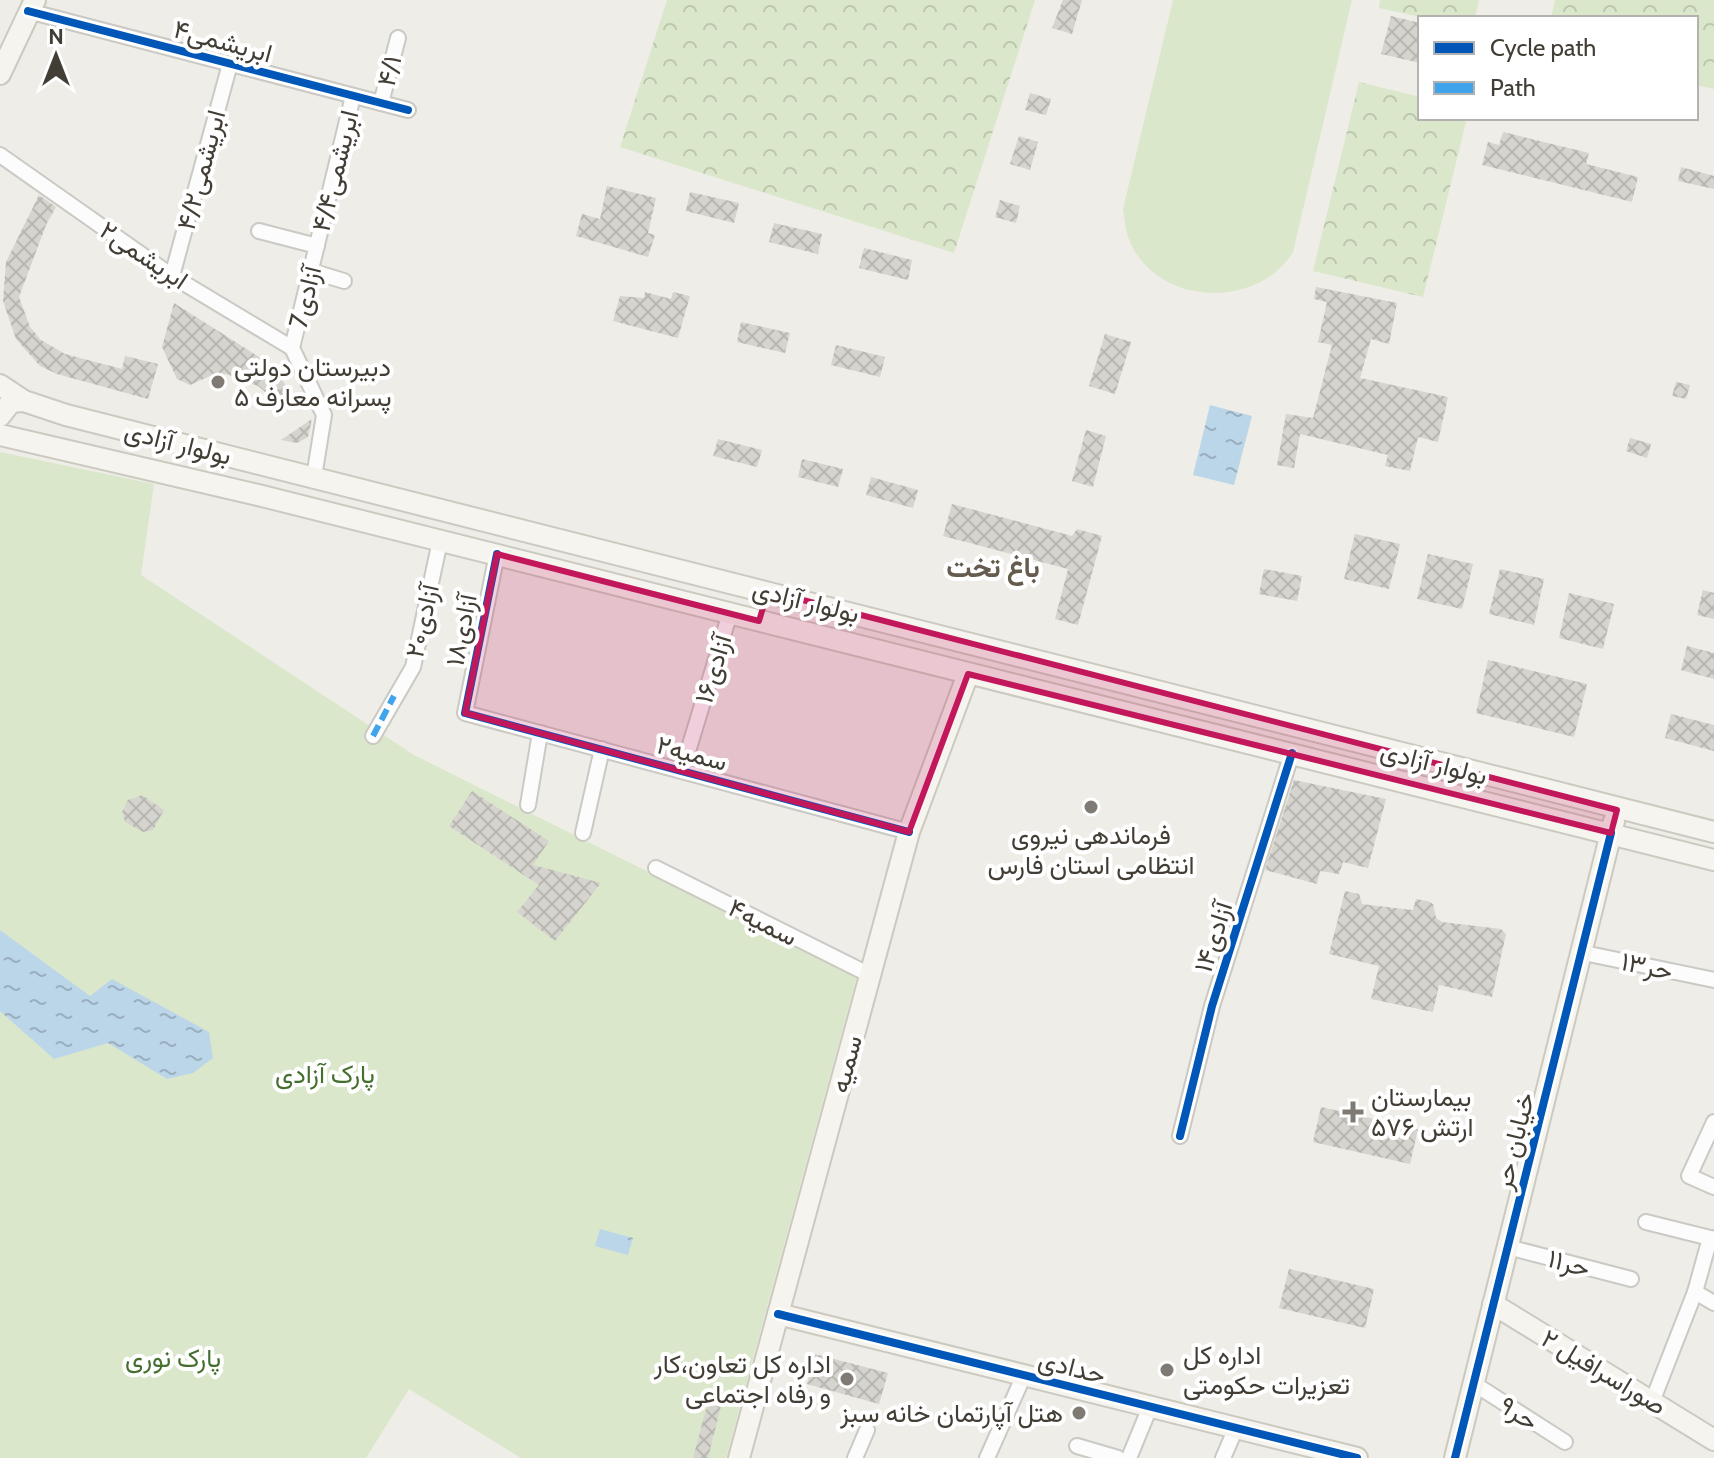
<svg xmlns="http://www.w3.org/2000/svg" width="1714" height="1458" viewBox="0 0 1714 1458" font-family="Cabin,Vazirmatn,sans-serif">
  <defs>
    <pattern id="forest-crowns" width="20" height="18" patternUnits="userSpaceOnUse" patternTransform="scale(2)"><rect width="20" height="18" fill="#dbe7ca"/><path d="M2 6a3 3 0 1 1 6 0M12 15a3 3 0 1 1 6 0" fill="none" stroke="#bdc7ae"/></pattern>
    <pattern id="water-ripples" width="26" height="14" patternUnits="userSpaceOnUse" patternTransform="scale(2)"><rect width="26" height="14" fill="#bcd6e9"/><path d="M2 4q2-2 4 0t4 0M15 11q2-2 4 0t4 0" fill="none" stroke="#9aafbe"/></pattern>
    <pattern id="building-cross-hatch" width="8" height="8" patternUnits="userSpaceOnUse" patternTransform="scale(2)"><rect width="8" height="8" fill="#d6d4cf"/><path d="M0 0l8 8M0 8l8-8" fill="none" stroke="#b9b7b2"/></pattern>
  </defs>
  <rect width="100%" height="100%" fill="#eeede8"/>
  <!-- forest -->
  <g fill="url(#forest-crowns)">
    <polygon points="667,0 1035,0 954,253 620,147"/>
    <polygon points="1380,0 1479,0 1475,18 1425,18 1379,8"/>
    <polygon points="1555,0 1714,0 1714,89 1696,85 1696,18 1551,18"/>
    <polygon points="1359,82 1420,97 1420,118 1467,118 1423,297 1313,271"/>
  </g>
  <!-- green -->
  <g fill="#dbe7ca">
    <path d="M1173 0H1352L1293 252C1259 308 1163 307 1132 246 1126 235 1125 222 1123 209Z"/>
    <polygon points="0,452 154,484 141,575 414,755 857,976 726,1458 521,1458 409,1389 366,1458 0,1458"/>
  </g>
  <!-- water -->
  <g fill="url(#water-ripples)">
    <polygon points="1210,405 1252,416 1234,485 1193,475"/>
    <polygon points="0,930 90,996 112,979 209,1032 213,1058 193,1073 167,1079 108,1043 54,1059 0,1011"/>
    <polygon points="600,1229 633,1238 628,1255 595,1246"/>
  </g>
  <!-- building -->
  <g fill="url(#building-cross-hatch)">
    <polygon points="1063,0 1082,0 1072,34 1052,28"/>
    <polygon points="1391,16 1420,23 1420,63 1381,54"/>
    <polygon points="1030,93 1051,99 1046,115 1025,110"/>
    <polygon points="1503,132 1589,153 1586,164 1638,177 1632,202 1482,165 1488,142 1499,145"/>
    <polygon points="1019,136 1038,142 1030,170 1010,164"/>
    <polygon points="1681,167 1714,176 1714,189 1678,181"/>
    <polygon points="607,186 656,198 648,233 655,235 648,257 576,236 582,214 600,219"/>
    <polygon points="690,192 739,203 734,223 686,211"/>
    <polygon points="39,195 56,207 46,225 19,297 30,327 41,340 65,354 122,369 125,356 158,364 148,399 57,374 40,366 16,339 3,301 6,262"/>
    <polygon points="1000,200 1020,206 1016,223 995,217"/>
    <polygon points="774,223 822,234 818,254 769,242"/>
    <polygon points="864,248 912,260 908,280 859,268"/>
    <polygon points="1316,287 1397,303 1389,344 1371,339 1360,378 1448,397 1438,442 1418,437 1410,471 1385,466 1388,455 1300,434 1294,468 1277,465 1286,414 1313,418 1332,345 1318,342 1327,302 1314,299"/>
    <polygon points="645,292 671,299 673,292 690,296 678,338 613,321 620,296 644,298"/>
    <polygon points="174,303 270,364 296,399 277,402 258,386 226,374 213,378 210,376 190,385 177,379 162,347"/>
    <polygon points="741,322 790,333 785,353 737,342"/>
    <polygon points="1105,334 1131,342 1115,394 1089,386"/>
    <polygon points="836,345 885,357 880,377 831,365"/>
    <polygon points="1676,382 1690,385 1686,399 1672,396"/>
    <polygon points="312,419 308,437 297,443 281,440"/>
    <polygon points="1086,430 1106,436 1093,487 1072,481"/>
    <polygon points="1630,438 1651,444 1647,458 1626,451"/>
    <polygon points="718,439 762,450 757,467 713,456"/>
    <polygon points="802,459 843,469 838,487 798,477"/>
    <polygon points="871,477 918,490 913,508 866,495"/>
    <polygon points="952,504 1072,536 1077,529 1102,536 1078,625 1055,619 1068,569 943,536"/>
    <polygon points="1355,534 1400,544 1389,589 1344,579"/>
    <polygon points="1428,554 1473,564 1462,609 1417,599"/>
    <polygon points="1264,569 1302,576 1297,601 1259,594"/>
    <polygon points="1500,569 1544,579 1534,625 1489,614"/>
    <polygon points="1703,590 1714,593 1714,619 1697,615"/>
    <polygon points="1569,593 1614,604 1603,649 1559,638"/>
    <polygon points="1687,646 1714,653 1714,679 1681,670"/>
    <polygon points="1488,660 1587,684 1574,737 1476,713"/>
    <polygon points="1671,714 1714,725 1714,751 1665,738"/>
    <polygon points="1294,780 1386,799 1368,868 1343,862 1339,874 1320,871 1317,884 1265,870"/>
    <polygon points="472,791 549,841 533,865 601,883 555,941 517,912 539,885 449,826"/>
    <polygon points="142,795 164,810 153,830 143,832 125,822 122,812 128,800"/>
    <polygon points="1345,891 1359,894 1362,904 1403,909 1413,910 1416,899 1427,901 1433,904 1436,918 1442,922 1501,929 1506,934 1492,997 1439,985 1433,1012 1371,999 1379,966 1329,954"/>
    <polygon points="1321,1107 1418,1129 1410,1164 1313,1142"/>
    <polygon points="1289,1269 1374,1289 1365,1328 1279,1308"/>
    <polygon points="815,1354 888,1373 879,1404 807,1384"/>
    <polygon points="707,1406 721,1406 708,1458 693,1458"/>
  </g>
  <g fill="none" stroke-linecap="round" stroke-linejoin="round">
    <!-- street casing -->
    <g stroke="#cac9c4" stroke-width="18">
      <g id="street">
        <polyline points="28,11 408,110"/>
        <polyline points="381,103 398,38"/>
        <polyline points="0,155 172,276 292,348"/>
        <polyline points="259,231 317,246"/>
        <polyline points="311,271 344,281"/>
        <polyline points="172,276 230,64"/>
        <polyline points="292,348 353,96"/>
        <polyline points="292,348 324,415 314,477"/>
        <polyline points="497,554 465,713 909,832"/>
        <polyline points="373,736 413,667 440,541"/>
        <polyline points="682,771 730,613"/>
        <polyline points="528,805 540,733"/>
        <polyline points="583,833 602,749"/>
        <polyline points="656,868 870,975"/>
        <polyline points="1579,952 1714,980"/>
        <polyline points="1714,1122 1689,1176 1714,1187"/>
        <polyline points="1180,1136 1212,1006 1292,753"/>
        <polyline points="1646,1222 1714,1239"/>
        <polyline points="1508,1247 1631,1279"/>
        <polyline points="1695,1292 1714,1303"/>
        <polyline points="1473,1383 1565,1442"/>
        <polyline points="1652,1402 1695,1292 1710,1238"/>
        <polyline points="1077,1446 1118,1458"/>
        <polyline points="855,1458 867,1430"/>
        <polyline points="987,1458 1024,1375"/>
        <polyline points="1129,1458 1150,1407"/>
        <polyline points="1223,1458 1236,1428"/>
      </g>
    </g>
    <!-- secondary casing -->
    <g stroke="#cccabf" stroke-width="24">
      <g id="secondary">
        <polyline points="0,74 35,0"/>
        <polyline points="0,385 24,401 66,415 1714,832"/>
        <polyline points="0,416 11,402 24,401"/>
        <polyline points="0,435 258,495 1714,860"/>
        <polyline points="1493,1304 1714,1440"/>
        <polyline points="778,1314 1357,1458"/>
        <polyline points="739,1458 909,832 968,674"/>
        <polyline points="1455,1458 1614,821"/>
      </g>
    </g>
    <!-- street -->
    <use href="#street" stroke="#fcfcfc" stroke-width="14"/>
    <!-- secondary -->
    <use href="#secondary" stroke="#f5f4ef" stroke-width="20"/>
    <!-- quiet -->
    <polyline stroke="#3fa4eb" stroke-width="6" stroke-dasharray="12 6" stroke-linecap="butt" points="373,736 394,696"/>
    <!-- cycleway casing -->
    <g stroke="#fff" stroke-width="13">
      <g id="cycleway">
        <polyline points="28,11 408,110"/>
        <polyline points="497,554 465,713 909,832"/>
        <polyline points="1180,1136 1212,1006 1292,753"/>
        <polyline points="778,1314 1357,1458"/>
        <polyline points="1455,1458 1611,833"/>
      </g>
    </g>
    <!-- cycleway -->
    <use href="#cycleway" stroke="#0057b8" stroke-width="8"/>
  </g>
  <!-- marked area -->
  <path fill="#c2185b" fill-opacity="0.2" stroke="#c2185b" stroke-width="6" stroke-linejoin="round" d="M497 554 759 621 768 591 1617 810 1611 833 968 674 909 832 465 713Z"/>
  <!-- markers -->
  <g fill="#7f7b74" stroke="#fff" stroke-width="3">
    <circle cx="218" cy="382" r="8"/>
    <circle cx="1091" cy="807" r="8"/>
    <path d="M1349 1100h8v8h8v8h-8v8h-8v-8h-8v-8h8z"/>
    <circle cx="1167" cy="1370" r="8"/>
    <circle cx="847" cy="1379" r="8"/>
    <circle cx="1079" cy="1413" r="8"/>
  </g>
  <g text-anchor="middle" dominant-baseline="central" stroke-width="8" stroke-linejoin="round" paint-order="stroke">
    <!-- street labels -->
    <g font-size="26" fill="#433e35" stroke="#fff">
      <text transform="translate(223 41) rotate(15)">ابریشمی۴</text>
      <text transform="translate(389 71) rotate(-76)">۴/۱</text>
      <text transform="translate(201 170) rotate(-75)">ابریشمی۴/۲</text>
      <text transform="translate(335 171) rotate(-76)">ابریشمی۴/۴</text>
      <text transform="translate(144 255) rotate(34)">ابریشمی۲</text>
      <text transform="translate(305 297) rotate(-76)">7آزادی</text>
      <text transform="translate(178 443) rotate(14)">بولوار آزادی</text>
      <text transform="translate(806 601) rotate(14)">بولوار آزادی</text>
      <text transform="translate(422 621) rotate(-77)">آزادی۲۰</text>
      <text transform="translate(461 630) rotate(-79)">آزادی۱۸</text>
      <text transform="translate(713 669) rotate(-73)">آزادی۱۶</text>
      <text transform="translate(692 753) rotate(15)">۲سمیه</text>
      <text transform="translate(1434 763) rotate(14)">بولوار آزادی</text>
      <text transform="translate(763 922) rotate(27)">سمیه۴</text>
      <text transform="translate(1213 937) rotate(-72)">آزادی۱۴</text>
      <text transform="translate(1647 966) rotate(12)">حر۱۳</text>
      <text transform="translate(846 1064) rotate(-75)">سمیه</text>
      <text transform="translate(1514 1141) rotate(-76)">خیابان حر</text>
      <text transform="translate(1569 1263) rotate(15)">حر۱۱</text>
      <text transform="translate(1072 1367) rotate(14)">حدادی</text>
      <text transform="translate(1604 1372) rotate(31)">صوراسرافیل ۲</text>
      <text transform="translate(1519 1413) rotate(33)">حر۹</text>
    </g>
    <!-- poi labels -->
    <g font-size="26" fill="#433e35" stroke="#fff" text-anchor="start">
      <text x="234" y="367">دبیرستان دولتی<tspan x="234" dy="30">پسرانه معارف ۵</tspan></text>
      <text x="1091" y="835" text-anchor="middle">فرماندهی نیروی<tspan x="1091" dy="30">انتظامی استان فارس</tspan></text>
      <text x="1371" y="1097">بیمارستان<tspan x="1371" dy="30">۵۷۶ ارتش</tspan></text>
      <text x="1183" y="1355">اداره کل<tspan x="1183" dy="30">تعزیرات حکومتی</tspan></text>
      <text x="831" y="1364" text-anchor="end">اداره کل تعاون،کار<tspan x="831" dy="30">و رفاه اجتماعی</tspan></text>
      <text x="1063" y="1413" text-anchor="end">هتل آپارتمان خانه سبز</text>
    </g>
    <!-- park labels -->
    <g font-size="26" fill="#456f2e" stroke="#fff">
      <text x="325" y="1074">پارک آزادی</text>
      <text x="173" y="1358">پارک نوری</text>
    </g>
    <!-- neighbourhood labels -->
    <g font-size="28" font-weight="bold" fill="#655c4d" stroke="#fff">
      <text x="993" y="567">باغ تخت</text>
    </g>
  </g>
  <!-- legend -->
  <rect x="1418" y="16" width="280" height="104" fill="#ffffff" stroke="#b4b2ae" stroke-width="2"/>
  <rect x="1434" y="42" width="40" height="12" fill="#0057b8" stroke="#b4b2ae" stroke-width="2"/>
  <text x="1490" y="56" font-size="24" fill="#433e35">Cycle path</text>
  <rect x="1434" y="82" width="40" height="12" fill="#3fa4eb" stroke="#b4b2ae" stroke-width="2"/>
  <text x="1490" y="96" font-size="24" fill="#433e35">Path</text>
  <!-- north arrow -->
  <g transform="translate(56 56)" stroke="#ffffff" stroke-width="6" paint-order="stroke">
  <path d="M0-6L14 30L0 20L-14 30Z" fill="#433e35"/>
  <text y="-12" font-size="22" font-weight="bold" text-anchor="middle" fill="#433e35">N</text>
  </g>
</svg>
